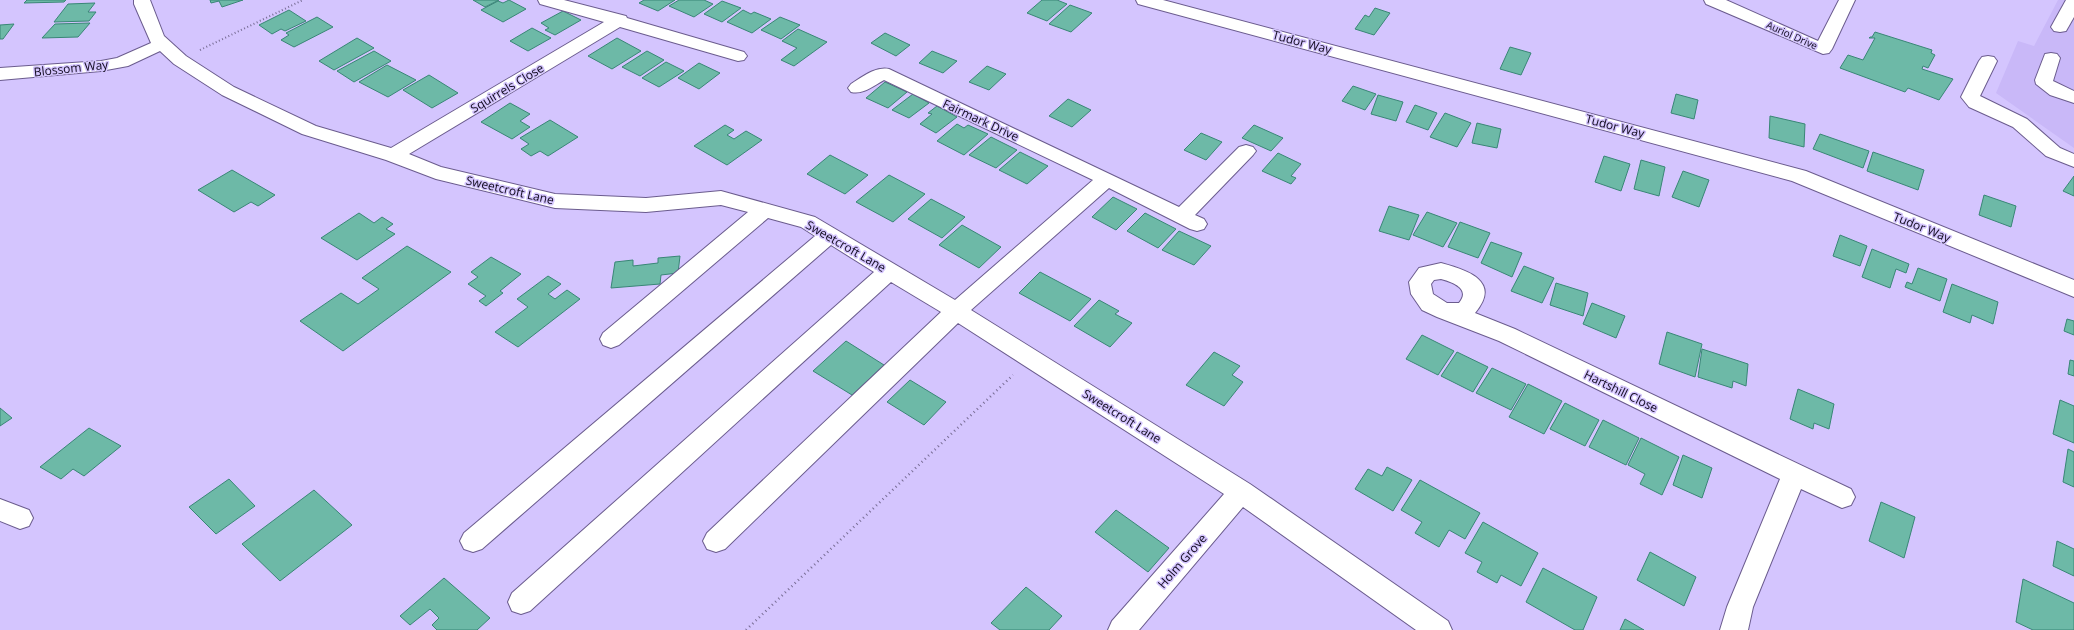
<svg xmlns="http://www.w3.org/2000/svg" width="2074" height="630" viewBox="0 0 2074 630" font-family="'Open Sans',sans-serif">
  <rect width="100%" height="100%" fill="#d4c5fe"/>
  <!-- built -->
  <polygon fill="#c9b8f8" points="2058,0 2074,0 2074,148 1996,93 2018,41 2034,46"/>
  <!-- building -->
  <g fill="#6db9a7" stroke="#398676">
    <polygon points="27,0 66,0 64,2 24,3"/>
    <polygon points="210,0 243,0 222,7 219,1 211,3"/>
    <polygon points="473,0 499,0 485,7"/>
    <polygon points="509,0 526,9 503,22 481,10 498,1 503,3"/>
    <polygon points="644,0 675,0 658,11 639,3"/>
    <polygon points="679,0 704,0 713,4 694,17 669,6"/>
    <polygon points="1042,0 1057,0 1067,4 1047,21 1027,13"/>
    <polygon points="722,1 741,8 722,22 704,14"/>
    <polygon points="95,3 88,12 96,12 89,21 54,22 68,4"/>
    <polygon points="1070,5 1092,13 1071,32 1049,24"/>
    <polygon points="1375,8 1390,13 1374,35 1355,29 1365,15 1369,17"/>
    <polygon points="289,10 306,21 285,31 281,29 272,34 259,25"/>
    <polygon points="743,10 751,14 754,12 771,19 752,33 727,22"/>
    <polygon points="563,11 581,20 555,35 545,30 549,28 541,23"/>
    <polygon points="317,17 333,27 294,47 281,40 289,35 286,33"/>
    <polygon points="780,17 800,25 781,39 761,30"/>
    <polygon points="90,23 78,37 42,38 55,24"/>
    <polygon points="14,24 3,39 0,39 0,25"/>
    <polygon points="532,28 551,38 528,51 510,41"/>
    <polygon points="798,29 827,42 794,66 781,60 797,48 782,41"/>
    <polygon points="1875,32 1932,50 1931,53 1935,55 1928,68 1923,66 1922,69 1953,79 1939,100 1908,88 1905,92 1840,68 1848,55 1863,60 1875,38 1869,38 1870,37 1872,37"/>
    <polygon points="885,33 910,45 896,56 871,43"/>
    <polygon points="357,38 374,48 334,70 319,61"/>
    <polygon points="617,38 641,51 612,69 588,56"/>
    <polygon points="1510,47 1531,53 1521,75 1500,69"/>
    <polygon points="374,51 391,61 354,82 337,71"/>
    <polygon points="647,51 664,60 640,76 622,67"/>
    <polygon points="932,51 957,61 943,73 919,63"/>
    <polygon points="666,62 684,71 659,87 642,78"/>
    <polygon points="699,63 720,73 699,89 678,78"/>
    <polygon points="387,65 416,80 388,97 359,82"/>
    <polygon points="987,66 1006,74 989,90 969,82"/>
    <polygon points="429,75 458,93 432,108 403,90"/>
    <polygon points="885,82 907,92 888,108 866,98"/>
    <polygon points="1353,86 1376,94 1365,110 1342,101"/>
    <polygon points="913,94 929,103 909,118 892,110"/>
    <polygon points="1676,94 1698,100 1694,119 1671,113"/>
    <polygon points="1378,95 1403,102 1396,121 1371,114"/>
    <polygon points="1068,99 1091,110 1072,127 1049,116"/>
    <polygon points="510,103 530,114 520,121 530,127 512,139 481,122"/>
    <polygon points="1415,105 1437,113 1428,130 1406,122"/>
    <polygon points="937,106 957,117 936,133 920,124 932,114 928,113"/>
    <polygon points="1445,113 1471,123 1457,147 1430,137"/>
    <polygon points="1770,116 1805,124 1804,147 1769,138"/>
    <polygon points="550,120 578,137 548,156 540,151 531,156 521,149 529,144 520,138"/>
    <polygon points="1477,123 1501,129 1497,148 1472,143"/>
    <polygon points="957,124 964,128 968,125 988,134 964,155 937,141"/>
    <polygon points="725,125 734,130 727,135 734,139 746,131 762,140 727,165 694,146"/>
    <polygon points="1254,125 1283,138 1271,151 1242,138"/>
    <polygon points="1201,133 1222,142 1206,160 1184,150"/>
    <polygon points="1820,134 1869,151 1863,168 1813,149"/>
    <polygon points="991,137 1017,150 996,168 969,155"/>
    <polygon points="1020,152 1048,166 1027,184 999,170"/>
    <polygon points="1873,152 1924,170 1918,190 1867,171"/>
    <polygon points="1278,153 1301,164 1291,176 1296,178 1291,184 1262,171"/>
    <polygon points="830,155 868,175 845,194 807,174"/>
    <polygon points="1604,156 1630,164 1621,191 1595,182"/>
    <polygon points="1641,160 1665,167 1659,196 1634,189"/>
    <polygon points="232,170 275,195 258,206 251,202 234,212 198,190"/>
    <polygon points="1683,171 1709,180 1699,207 1672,197"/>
    <polygon points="889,175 925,194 893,222 856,202"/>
    <polygon points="2074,176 2074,196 2063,191"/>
    <polygon points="1984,195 2016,206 2011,227 1979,215"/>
    <polygon points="1113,197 1137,209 1116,230 1092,217"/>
    <polygon points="931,199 965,217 942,238 908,219"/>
    <polygon points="1389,206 1419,215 1409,240 1379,231"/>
    <polygon points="1427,212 1457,223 1443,247 1413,235"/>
    <polygon points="359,213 374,223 382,217 393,224 386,229 395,234 357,260 321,238"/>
    <polygon points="1145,213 1176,229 1158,248 1127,231"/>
    <polygon points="1460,222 1490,233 1478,258 1448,247"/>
    <polygon points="962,225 1001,247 979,268 939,245"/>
    <polygon points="1179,231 1211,246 1194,265 1162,250"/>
    <polygon points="1840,235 1867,246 1860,266 1833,256"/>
    <polygon points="1491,242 1522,253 1512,277 1481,263"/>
    <polygon points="407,246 451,272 343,351 300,321 341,293 358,304 379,289 362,278"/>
    <polygon points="1872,249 1909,264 1906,273 1896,269 1890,288 1862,277"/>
    <polygon points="680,256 678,273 661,275 660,284 611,288 615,262 633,260 633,266 658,263 658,258"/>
    <polygon points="491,257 521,274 500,291 503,293 486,306 479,301 486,296 468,284 478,277 471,272"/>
    <polygon points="1524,266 1554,278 1542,303 1511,291"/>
    <polygon points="1918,268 1947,279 1940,301 1905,287 1907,282 1912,284"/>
    <polygon points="1040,272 1091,299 1070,321 1019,293"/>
    <polygon points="548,276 561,284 548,294 555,299 567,290 580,299 518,347 495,332 528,307 517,299"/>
    <polygon points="1556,283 1588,293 1583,316 1550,305"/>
    <polygon points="1952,284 1998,302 1993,324 1972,315 1970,323 1943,312"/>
    <polygon points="1099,300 1119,311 1115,314 1132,323 1110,347 1074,326"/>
    <polygon points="1592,303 1625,316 1616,338 1583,324"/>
    <polygon points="2067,319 2074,321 2074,335 2064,331"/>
    <polygon points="1667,332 1702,344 1695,377 1659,364"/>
    <polygon points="1422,335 1454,351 1438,375 1406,359"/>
    <polygon points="846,341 884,365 852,395 813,371"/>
    <polygon points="1702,349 1748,364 1746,386 1733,381 1732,388 1698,377"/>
    <polygon points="1214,352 1240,366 1232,375 1243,382 1224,406 1186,385"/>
    <polygon points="1457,352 1488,367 1473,392 1441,376"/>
    <polygon points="2070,360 2074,361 2074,376 2068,374"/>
    <polygon points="1492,368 1526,384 1511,410 1476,393"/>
    <polygon points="910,380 946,402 924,425 887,402"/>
    <polygon points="1528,384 1562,401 1544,434 1509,417"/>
    <polygon points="1798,389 1834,404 1829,429 1814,423 1813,429 1790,419"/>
    <polygon points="2060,400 2074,406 2074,443 2053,434"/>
    <polygon points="1565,403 1599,420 1585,446 1550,429"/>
    <polygon points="0,408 12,418 0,426"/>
    <polygon points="1603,420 1639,438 1626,465 1589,447"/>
    <polygon points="89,428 121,446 84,476 73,469 61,479 40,467"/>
    <polygon points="1641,438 1679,457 1662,495 1640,484 1645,474 1628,465"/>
    <polygon points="2068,449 2074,452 2074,487 2063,482"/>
    <polygon points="1683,455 1712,468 1702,498 1673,485"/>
    <polygon points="1387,467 1412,480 1393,511 1355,489 1368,469 1382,476"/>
    <polygon points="229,479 255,506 216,534 189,507"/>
    <polygon points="1420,480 1480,513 1465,539 1449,530 1439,547 1415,533 1422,522 1401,510"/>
    <polygon points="314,490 352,525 280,581 242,544"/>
    <polygon points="1881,502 1915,517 1904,558 1869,541"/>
    <polygon points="1116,510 1169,548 1148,572 1095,532"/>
    <polygon points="1483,522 1538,553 1521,586 1501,575 1497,583 1477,572 1482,562 1465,553"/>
    <polygon points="2057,541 2074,549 2074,576 2053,566"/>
    <polygon points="1650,552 1696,577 1684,606 1637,580"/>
    <polygon points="1543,568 1597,597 1583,630 1575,630 1526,602"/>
    <polygon points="444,578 490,618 477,630 437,630 432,625 439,618 430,609 410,625 400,616"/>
    <polygon points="2023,579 2074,603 2074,630 2033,630 2016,622"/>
    <polygon points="1026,587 1062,616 1049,630 1000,630 991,623"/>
    <polygon points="1625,619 1644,630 1620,630"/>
  </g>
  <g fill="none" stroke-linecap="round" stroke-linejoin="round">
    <!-- minor casing -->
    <g stroke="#6b5c8e" stroke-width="2">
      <g id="minor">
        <path d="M134 0H150L164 36 186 56 234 87 316 126 391 148 604 22 540 4 538 0H564L626 16 627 18 744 52 747 56 744 60 738 61 620 27 409 154 441 167 555 194 646 198 721 191 815 217 955 300 1093 180 884 80C873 86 863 95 851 92L848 88 851 84C862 77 876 66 889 69L1179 207 1239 147 1246 145 1253 147 1256 151 1253 155 1195 215 1204 219 1207 224 1204 229 1197 231 1190 229 1109 188 971 310 1250 484 1448 621 1452 630H1416L1243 507 1139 630H1108L1112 621 1224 494 958 323 725 549 716 552 707 549 703 541 707 533 941 312 891 282 530 611 521 614 512 611 508 602 512 593 874 272 831 245 482 549 473 552 464 549 460 541 464 533 815 236 801 227 768 218 619 345 611 348 603 345 600 339 603 333 748 212 721 205 646 212 555 208 436 179 386 160 302 134 222 95 174 64 160 51 128 66 101 71 0 80V68L101 61 117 58 151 43 134 4Z"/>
        <polygon points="1136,0 1163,0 1806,171 2074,280 2074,297 1792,181 1138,4"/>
        <polygon points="1704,0 1726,0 1818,41 1839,0 1855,0 1832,49 1829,53 1823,54 1706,4"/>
        <polygon points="2066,0 2074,0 2074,17 2066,31 2060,32 2054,31 2051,27"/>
        <polygon points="2051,53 2057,54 2060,58 2053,81 2074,91 2074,103 2050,95 2036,84 2035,80 2045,54"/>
        <polygon points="1988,56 1994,57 1997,61 1980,96 2027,119 2060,148 2074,154 2074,167 2046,156 2013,127 1969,107 1961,97 1979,61 1982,57"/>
        <path d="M1441 263C1467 270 1502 281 1475 313L1515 329 1851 489 1855 497 1851 505 1842 508 1801 489 1753 607 1748 630H1720L1727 607 1780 479 1499 341 1437 317 1422 310 1411 294 1409 282 1419 268ZM1441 279C1453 282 1471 289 1459 303H1447L1433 294 1431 284 1434 280Z"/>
        <polygon points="0,499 29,510 33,518 29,526 20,529 0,521"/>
      </g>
    </g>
    <!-- path-far1 -->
    <polyline stroke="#786d95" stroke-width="2" stroke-dasharray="1 2.5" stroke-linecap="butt" points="200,50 303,0"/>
    <!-- path -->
    <polyline stroke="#786d95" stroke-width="2.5" stroke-dasharray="1 3.5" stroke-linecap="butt" points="746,630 1013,375"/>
    <!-- minor -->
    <use href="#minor" fill="#fff" fill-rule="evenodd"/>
  </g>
  <g text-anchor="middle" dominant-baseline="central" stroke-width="3" stroke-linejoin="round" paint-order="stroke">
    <!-- far-street labels -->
    <g font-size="10" fill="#100a1d" stroke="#d4c5fe">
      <text transform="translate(1792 35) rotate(24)">Auriol Drive</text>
    </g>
    <!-- street labels -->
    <g font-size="12" fill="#100a1d" stroke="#d4c5fe">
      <text transform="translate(1302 42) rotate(15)">Tudor Way</text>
      <text transform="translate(71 68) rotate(-6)">Blossom Way</text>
      <text transform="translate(507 88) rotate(-31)">Squirrels Close</text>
      <text transform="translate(981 120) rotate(25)">Fairmark Drive</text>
      <text transform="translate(1615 126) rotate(15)">Tudor Way</text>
      <text transform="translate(510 190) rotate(13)">Sweetcroft Lane</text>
      <text transform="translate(1922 227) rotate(22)">Tudor Way</text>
      <text transform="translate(846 246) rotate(30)">Sweetcroft Lane</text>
      <text transform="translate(1621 391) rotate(26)">Hartshill Close</text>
      <text transform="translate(1122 416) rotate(32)">Sweetcroft Lane</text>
      <text transform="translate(1182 561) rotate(-49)">Holm Grove</text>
    </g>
  </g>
</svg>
